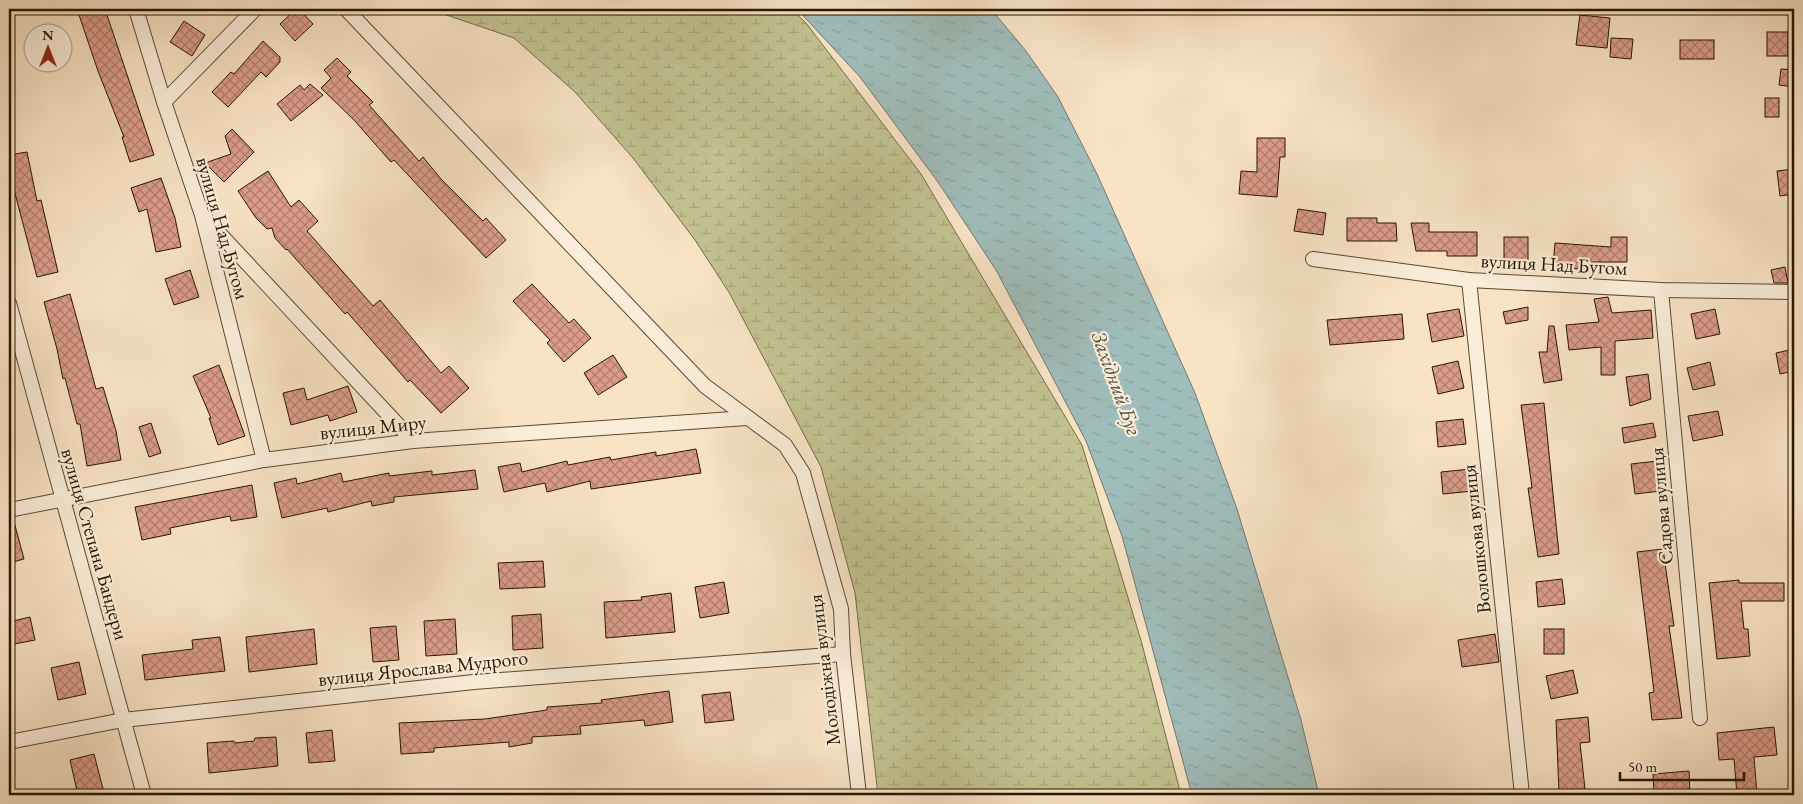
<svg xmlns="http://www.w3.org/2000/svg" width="1803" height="804" viewBox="0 0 1803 804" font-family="'EB Garamond',serif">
  <defs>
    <pattern id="wetland-marsh" width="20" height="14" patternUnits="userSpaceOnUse" patternTransform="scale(1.25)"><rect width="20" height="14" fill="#c2c291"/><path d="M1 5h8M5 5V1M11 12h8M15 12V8" fill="none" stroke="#a7a67b"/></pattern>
    <pattern id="water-ripples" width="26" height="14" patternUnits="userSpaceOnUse" patternTransform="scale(1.25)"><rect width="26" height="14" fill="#9fbdba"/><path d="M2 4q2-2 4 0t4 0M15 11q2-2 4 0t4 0" fill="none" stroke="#89a29e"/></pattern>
    <pattern id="building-cross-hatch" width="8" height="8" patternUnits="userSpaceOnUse" patternTransform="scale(1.25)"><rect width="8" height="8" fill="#db9c8a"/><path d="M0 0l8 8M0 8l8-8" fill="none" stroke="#b27e6e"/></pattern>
  </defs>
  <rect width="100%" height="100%" fill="#f8e3c5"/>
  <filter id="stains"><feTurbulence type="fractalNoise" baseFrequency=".004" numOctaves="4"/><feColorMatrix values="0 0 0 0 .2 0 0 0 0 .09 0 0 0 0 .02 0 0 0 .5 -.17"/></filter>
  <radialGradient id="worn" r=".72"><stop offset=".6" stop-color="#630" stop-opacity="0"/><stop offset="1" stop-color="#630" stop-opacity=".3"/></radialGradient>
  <!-- wetland -->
  <polygon fill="url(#wetland-marsh)" stroke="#756c49" points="429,9 791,9 806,23 921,174 1082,445 1142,644 1181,795 878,795 855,593 821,467 730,294 695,240 633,158 575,92 514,38"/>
  <!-- water -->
  <polygon fill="url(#water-ripples)" stroke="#6f7a70" points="797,9 991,9 1026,51 1058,97 1097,174 1195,393 1237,509 1301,720 1319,795 1192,795 1122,536 1086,441 996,270 938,182 860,77"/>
  <!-- building -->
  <g fill="url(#building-cross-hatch)" stroke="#281601">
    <polygon points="77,9 105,9 154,155 130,162 122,137 124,137 98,71"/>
    <polygon points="296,9 299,9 313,24 295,41 280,24"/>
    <polygon points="1580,15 1610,18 1607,48 1576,45"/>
    <polygon points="184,21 205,35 192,56 170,42"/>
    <rect x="1767" y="32" width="21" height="24"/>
    <polygon points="1611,38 1633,39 1631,59 1610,57"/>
    <rect x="1680" y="40" width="34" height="19"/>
    <polygon points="263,41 280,57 280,62 266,77 261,72 228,107 212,92 231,72 234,74"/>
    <polygon points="337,58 351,72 347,76 373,102 369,105 419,161 423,157 441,179 483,221 486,218 506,240 486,258 394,160 391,162 354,120 321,88 331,78 324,70"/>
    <polygon points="1781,69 1794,70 1794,87 1779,85"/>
    <polygon points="310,84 323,95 291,121 277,104 300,85 304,90"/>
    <rect x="1765" y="98" width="14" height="19"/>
    <polygon points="232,129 254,152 224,182 205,163 231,154 225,136"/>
    <polygon points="1257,138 1285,138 1285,157 1280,157 1277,197 1239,194 1241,171 1257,172"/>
    <polygon points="27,152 37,201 41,200 58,272 37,277 12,182 9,183 9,155"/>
    <polygon points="1794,169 1794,194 1780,196 1777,171"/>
    <polygon points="268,171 291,207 299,200 318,221 307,231 373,306 380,300 441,373 449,366 469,388 441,413 410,380 408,382 347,312 345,314 287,249 286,250 275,238 272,228 267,229 256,218 238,191"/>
    <polygon points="161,178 175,218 181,247 156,252 147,209 139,212 131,188"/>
    <polygon points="1298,209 1326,213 1323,235 1294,231"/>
    <polygon points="1347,218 1377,218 1377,223 1396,223 1397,241 1347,241"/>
    <polygon points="1411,223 1429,223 1429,232 1477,232 1477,256 1447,256 1447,251 1416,251"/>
    <rect x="1504" y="237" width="24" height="25"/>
    <polygon points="1611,237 1627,237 1627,262 1592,262 1592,270 1553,267 1555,243 1611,247"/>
    <polygon points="1785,267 1788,283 1774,283 1771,270"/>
    <polygon points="190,270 199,297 174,305 165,279"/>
    <polygon points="532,284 569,323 574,319 591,338 564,362 547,343 550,340 513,301"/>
    <polygon points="70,294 96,389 103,387 116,431 121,460 87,466 80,424 77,424 65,378 63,379 57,349 44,302"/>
    <polygon points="1608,297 1612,313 1651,310 1653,338 1615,341 1615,375 1601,375 1601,347 1569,350 1566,325 1599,322 1594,299"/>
    <polygon points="1528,307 1528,320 1506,324 1503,312"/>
    <polygon points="1459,309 1464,336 1432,342 1427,314"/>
    <polygon points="1715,309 1720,334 1696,339 1691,314"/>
    <polygon points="1402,314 1404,339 1330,345 1327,320"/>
    <polygon points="1549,326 1554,326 1562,380 1544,383 1539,352 1547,352"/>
    <polygon points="1794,349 1794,371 1780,374 1776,353"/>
    <polygon points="613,355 627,377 598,395 584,373"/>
    <polygon points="1458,361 1464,388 1438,394 1432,367"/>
    <polygon points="1710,362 1715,385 1693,390 1687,368"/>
    <polygon points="219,365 245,436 218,445 209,418 211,418 193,376"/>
    <polygon points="1648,374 1651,399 1630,406 1626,377"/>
    <polygon points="348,386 357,412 330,421 328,415 291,425 283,393 304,388 307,400"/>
    <polygon points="1544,403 1559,554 1538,557 1528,488 1532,488 1521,405"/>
    <polygon points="1718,411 1723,435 1693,441 1688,416"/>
    <polygon points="1463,419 1466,444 1438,447 1436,422"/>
    <polygon points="151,423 161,453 149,457 139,427"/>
    <polygon points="1653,423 1656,437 1624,443 1622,428"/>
    <polygon points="696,449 701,473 591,489 590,481 547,492 545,483 504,492 498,467 520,463 522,472 567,461 568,465 610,457 611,460 656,452 656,456"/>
    <polygon points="1657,461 1661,491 1635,494 1631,464"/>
    <polygon points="1471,469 1473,491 1443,494 1441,472"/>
    <polygon points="475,470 478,489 394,497 394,502 372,506 371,501 328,512 327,508 282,518 274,483 296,478 297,484 341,473 343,482 389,473 389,476 432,471 432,475"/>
    <polygon points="252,485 257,517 231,521 230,516 170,528 171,534 142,540 135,507"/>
    <polygon points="13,518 24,559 9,563 9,519"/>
    <polygon points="1663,549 1674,626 1669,626 1682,718 1652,720 1649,693 1654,692 1637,552"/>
    <polygon points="543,561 545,587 500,589 498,563"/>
    <polygon points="1562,579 1565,604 1538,607 1536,582"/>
    <polygon points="1739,580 1739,583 1784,583 1784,601 1741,601 1744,629 1748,629 1750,656 1717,659 1709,583"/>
    <polygon points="724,582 729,613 700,618 695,587"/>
    <polygon points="671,593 675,632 606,638 604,602 642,600 641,597"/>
    <polygon points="541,614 543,648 513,650 512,616"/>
    <polygon points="30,617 35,640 9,645 9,622"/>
    <polygon points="455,619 457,654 426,656 424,621"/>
    <polygon points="396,626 399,660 373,662 370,628"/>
    <polygon points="314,629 317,664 249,672 246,637"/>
    <rect x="1544" y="629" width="20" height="25"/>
    <polygon points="1495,634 1499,662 1462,667 1458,640"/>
    <polygon points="220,637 225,671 145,680 142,655 193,649 192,640"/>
    <polygon points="79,662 86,694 58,700 51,668"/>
    <polygon points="1573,670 1578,693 1551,699 1546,676"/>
    <polygon points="669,691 673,722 645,726 644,720 580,726 581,734 532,737 532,743 509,747 509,742 434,748 434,752 401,754 399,723 485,719 547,710 547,707 602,703 601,700"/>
    <polygon points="730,692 734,720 705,723 702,695"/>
    <polygon points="1588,717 1590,742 1580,743 1585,789 1559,792 1556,720"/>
    <polygon points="1774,727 1777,755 1754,757 1757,795 1737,795 1734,759 1719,760 1717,733"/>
    <polygon points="332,730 335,761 309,763 306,733"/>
    <polygon points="276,737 278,766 209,773 207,743 234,741 235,743 254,741 255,738"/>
    <polygon points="94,754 103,789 78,795 70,760"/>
    <polygon points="1689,771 1690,795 1663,795 1662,791 1654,791 1653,774"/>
  </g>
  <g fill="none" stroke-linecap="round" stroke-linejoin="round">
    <!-- street casing -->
    <g stroke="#5c4932" stroke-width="16">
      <g id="street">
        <polyline points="136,9 164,102 202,215 264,460"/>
        <polyline points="346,9 705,386 785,445 803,473 841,609 843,654 859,795"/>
        <polyline points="164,102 255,9"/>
        <polyline points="203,216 413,441"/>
        <polyline points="1313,259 1469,280 1661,290 1794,292"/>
        <polyline points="1469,280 1522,795"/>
        <polyline points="1661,290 1700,718"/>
        <polyline points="9,303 144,795"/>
        <polyline points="9,510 264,460 413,441 747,418"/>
        <polyline points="9,742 123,720 474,682 843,654"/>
      </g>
    </g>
    <!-- street -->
    <use href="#street" stroke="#faedd9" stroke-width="14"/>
  </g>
  <g text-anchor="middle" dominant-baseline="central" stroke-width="4.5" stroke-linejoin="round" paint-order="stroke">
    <!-- street labels -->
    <g font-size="20" fill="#281601" stroke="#faedd9">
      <text transform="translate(223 228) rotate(74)">вулиця Над Бугом</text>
      <text transform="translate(1554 264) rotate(3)">вулиця Над Бугом</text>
      <text transform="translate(373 427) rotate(-6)">вулиця Миру</text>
      <text transform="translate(1661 506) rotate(-95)">Садова вулиця</text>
      <text transform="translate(1476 539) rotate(-96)">Волошкова вулиця</text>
      <text transform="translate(95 544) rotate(74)">вулиця Степана Бандери</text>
      <text transform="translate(423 668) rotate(-6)">вулиця Ярослава Мудрого</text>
      <text transform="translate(824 670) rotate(-97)">Молодіжна вулиця</text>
    </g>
    <!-- water labels -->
    <g font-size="21" font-style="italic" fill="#525042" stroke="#faedd9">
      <text transform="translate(1117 383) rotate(70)">Західний Буг</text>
    </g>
  </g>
  <!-- margin -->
  <rect width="1803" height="804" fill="none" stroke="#f8e3c5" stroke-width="30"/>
  <rect x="10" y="10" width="1783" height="784" fill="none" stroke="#281601" stroke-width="2.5"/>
  <rect x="15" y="15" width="1773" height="774" fill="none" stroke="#281601"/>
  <!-- north arrow -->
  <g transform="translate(48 48)"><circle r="24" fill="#faedd9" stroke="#a69783"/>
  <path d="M0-4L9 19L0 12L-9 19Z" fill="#8f2418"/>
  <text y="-8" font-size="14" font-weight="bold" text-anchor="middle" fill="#281601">N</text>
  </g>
  <!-- scale -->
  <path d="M1620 772v8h124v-8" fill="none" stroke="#281601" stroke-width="2.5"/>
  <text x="1628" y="772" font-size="15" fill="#281601" stroke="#faedd9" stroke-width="4" paint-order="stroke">50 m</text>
  <rect width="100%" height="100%" filter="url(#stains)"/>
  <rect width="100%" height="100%" fill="url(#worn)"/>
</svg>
